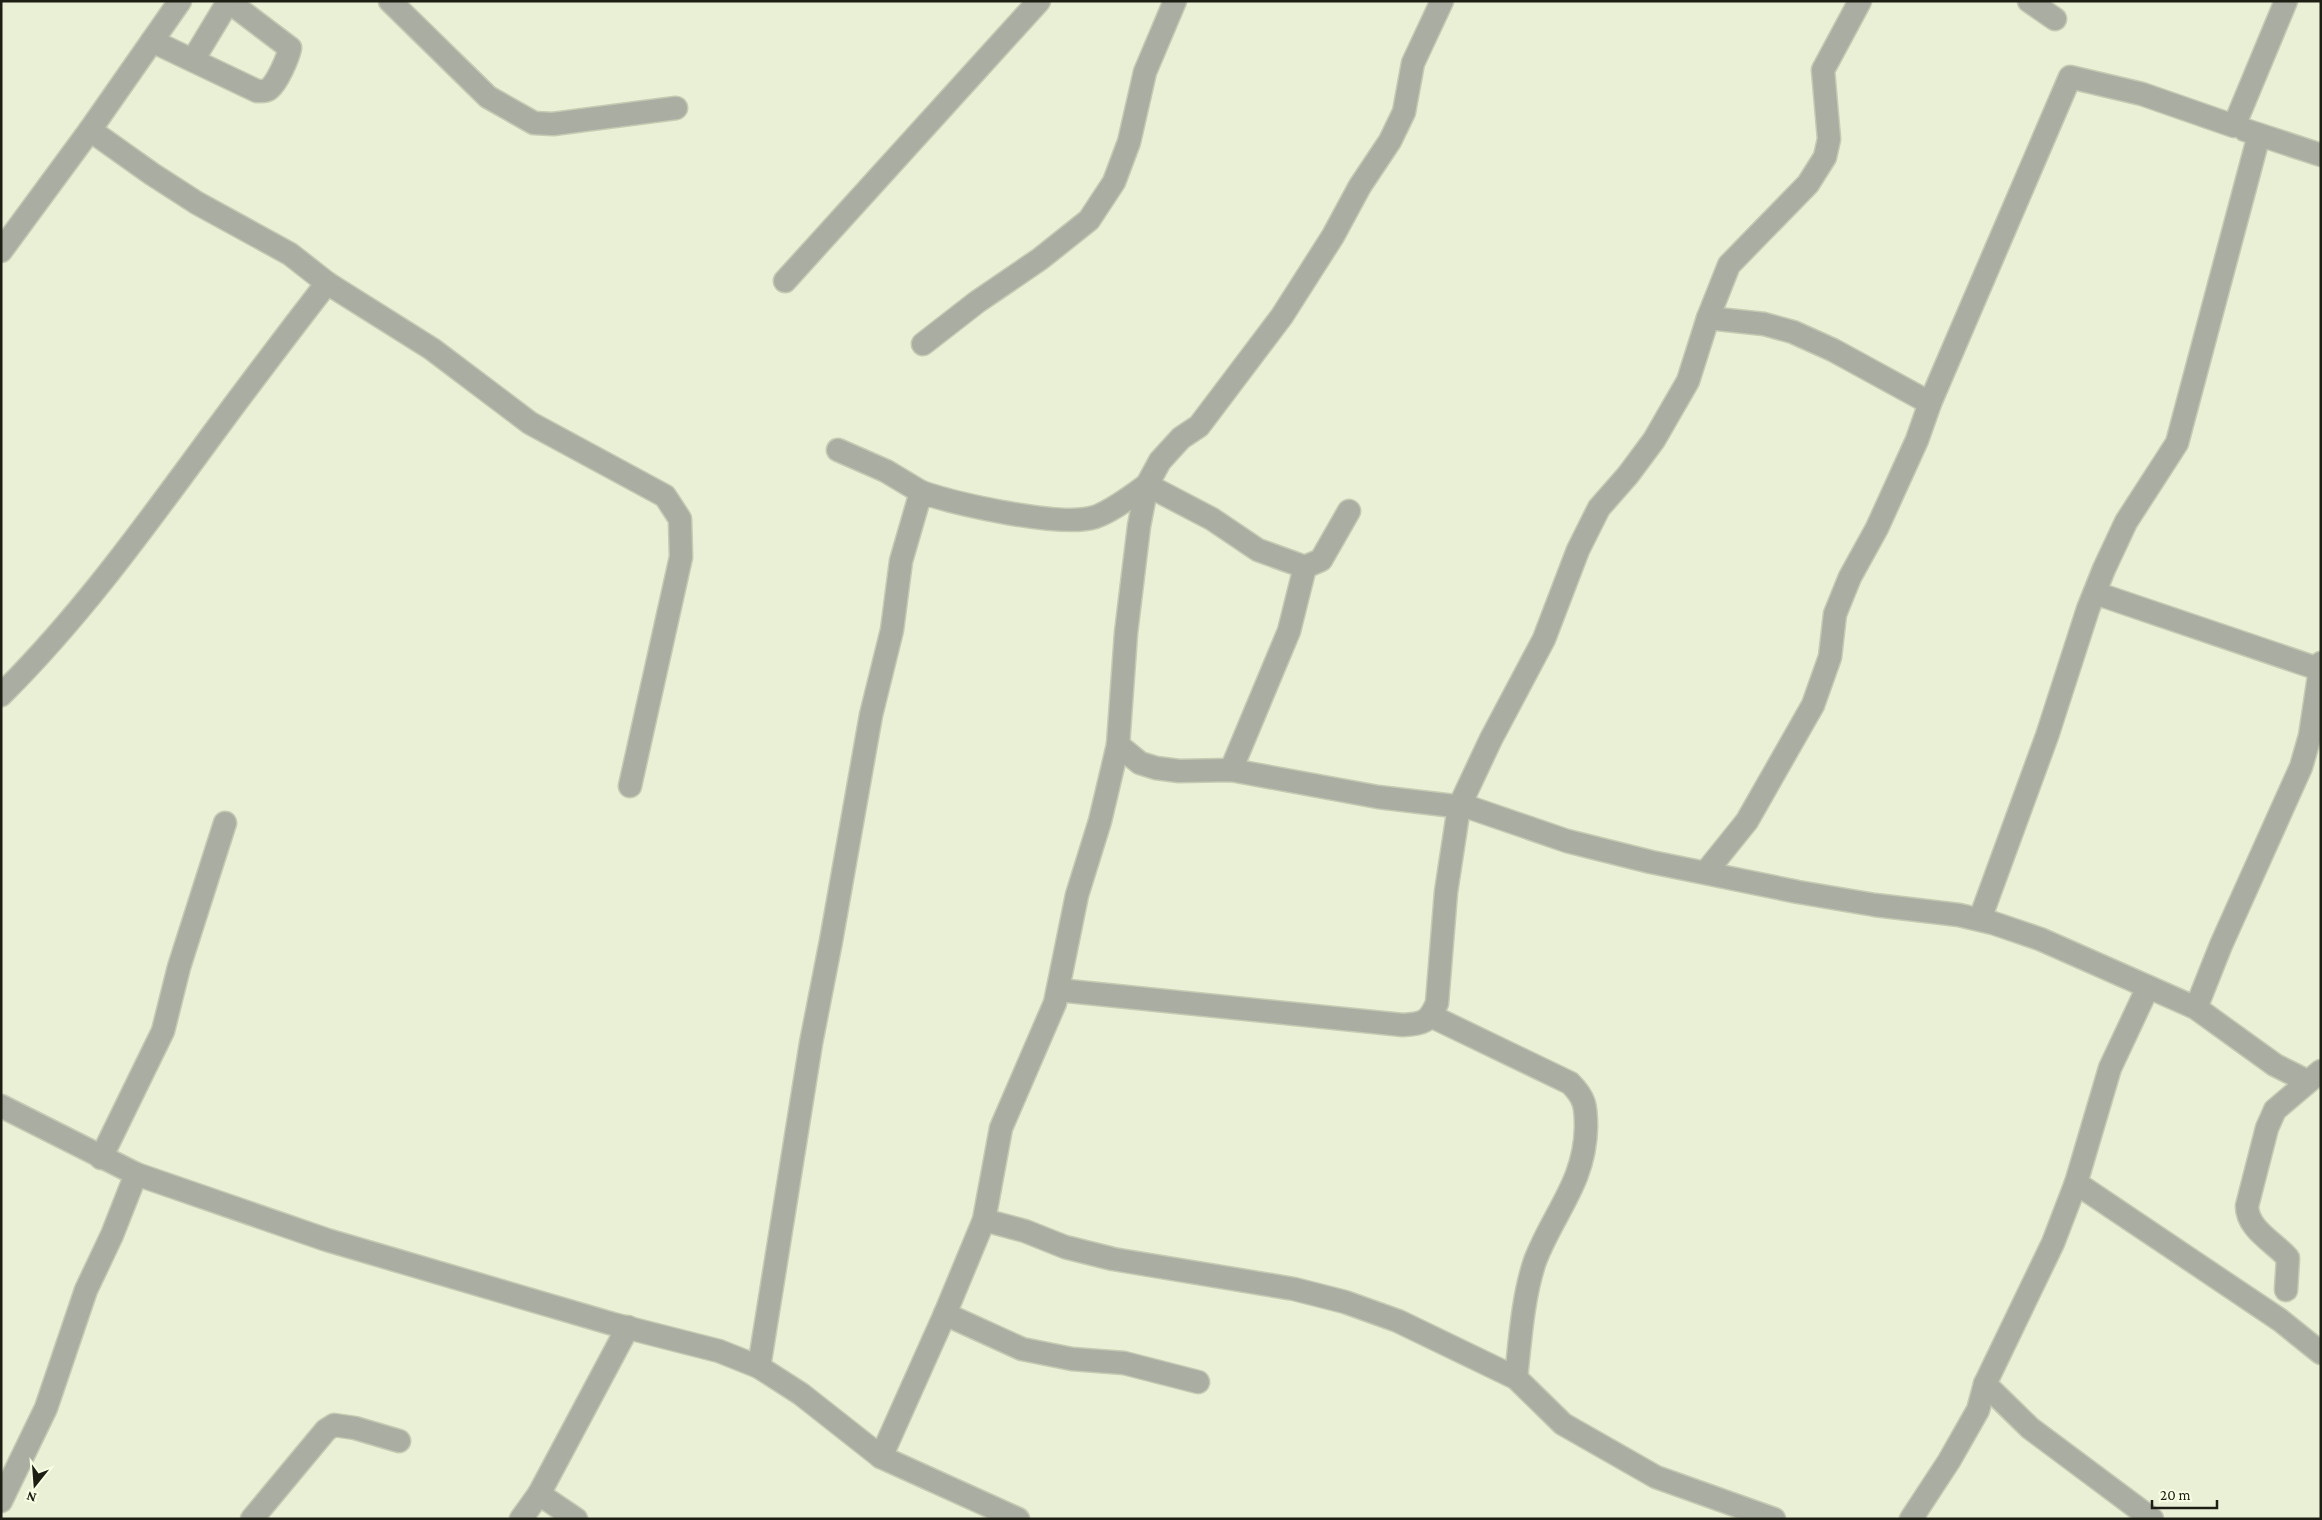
<svg xmlns="http://www.w3.org/2000/svg" width="2322" height="1520" viewBox="0 0 2322 1520" font-family="'Crimson Pro',serif">
  <rect width="100%" height="100%" fill="#eaf0d6"/>
  <g fill="none" stroke-linecap="round" stroke-linejoin="round">
    <!-- minor casing -->
    <g stroke="#c5cab3" stroke-width="25">
      <g id="minor">
        <polyline points="390,1 488,97 534,123 553,124 676,108"/>
        <polyline points="2029,1 2055,19"/>
        <path d="M152 41 257 91C261 91 265 92 269 89 277 83 288 58 290 48L228 1"/>
        <polyline points="193,60 228,2"/>
        <polyline points="90,130 152,174 197,203 290,254 327,283 432,349 530,423 665,496 680,519 681,557 630,786"/>
        <polyline points="2245,130 2321,155"/>
        <polyline points="1,251 90,130 180,1"/>
        <polyline points="785,281 1039,1"/>
        <polyline points="1708,318 1764,324 1793,332 1833,350 1930,403"/>
        <polyline points="923,344 977,302 1040,259 1089,220 1114,182 1129,142 1145,72 1175,1"/>
        <polyline points="838,450 886,471 921,492"/>
        <polyline points="2095,593 2319,669"/>
        <path d="M1 695C82 615 148 522 215 431 252 381 289 332 327 283"/>
        <polyline points="1118,745 1140,763 1156,768 1179,771 1231,770 1378,797 1471,808 1567,841 1651,862 1798,892 1875,905 1959,915 1993,923 2040,939 2196,1008 2275,1065 2307,1081"/>
        <polyline points="1231,770 1289,631 1305,567"/>
        <polyline points="1706,872 1747,821 1813,705 1830,657 1835,614 1850,577 1877,528 1917,440 1930,403 2070,77 2142,94 2234,126 2286,1"/>
        <polyline points="1980,919 2047,736 2088,609 2104,569 2126,522 2177,443 2259,135"/>
        <path d="M1058 990 1403 1025C1423 1024 1429 1022 1437 1003L1446 892 1459 807 1491 739 1544 639 1578 550 1599 508 1628 475 1654 440 1688 381 1708 318 1729 265 1808 184 1825 157 1829 139 1823 70 1860 1"/>
        <polyline points="2196,1008 2221,945 2301,767 2310,736 2321,663"/>
        <path d="M1431 1016 1570 1083C1585 1098 1586 1106 1586 1127 1585 1183 1553 1213 1535 1261 1523 1296 1520 1341 1516 1378"/>
        <polyline points="1,1106 136,1174 112,1235 86,1290 46,1408 1,1501"/>
        <polyline points="101,1158 163,1031 179,967 225,823"/>
        <polyline points="136,1174 327,1240 613,1324 719,1351 759,1367 801,1394 881,1457 1018,1519"/>
        <polyline points="2076,1183 2280,1320 2321,1353"/>
        <polyline points="984,1220 1025,1231 1065,1247 1113,1259 1294,1289 1345,1302 1398,1321 1516,1378 1563,1424 1656,1477 1774,1519"/>
        <path d="M2286 1290 2288 1258C2274 1242 2247 1229 2247 1206L2267 1128 2275 1110 2321 1071"/>
        <polyline points="945,1314 1022,1349 1072,1359 1124,1363 1198,1382"/>
        <path d="M759 1367 811 1043 831 941 871 715 892 630 901 561 921 492C956 504 1061 528 1095 517 1114 510 1131 496 1147 485L1212 519 1258 550 1305 567 1321 560 1349 511"/>
        <polyline points="1985,1384 2030,1428 2152,1519"/>
        <polyline points="881,1457 945,1314 984,1220 1001,1128 1055,1003 1077,895 1100,821 1118,745 1126,633 1139,526 1147,485 1160,461 1181,438 1199,426 1282,316 1333,236 1360,186 1390,141 1404,112 1413,63 1442,1"/>
        <polyline points="539,1494 576,1519"/>
        <polyline points="252,1519 326,1430 334,1425 355,1428 399,1441"/>
        <polyline points="521,1519 539,1494 628,1327"/>
        <polyline points="1911,1519 1949,1461 1978,1410 1985,1384 2053,1243 2076,1183 2110,1068 2148,987"/>
      </g>
    </g>
    <!-- minor -->
    <use href="#minor" stroke="#aaada2" stroke-width="22"/>
  </g>
  <!-- border -->
  <rect width="2322" height="1520" fill="none" stroke="#1d1f15" stroke-width="5"/>
  <!-- north arrow -->
  <g transform="translate(35 1485) rotate(197)" stroke="#f7fee4" stroke-width="4" paint-order="stroke">
  <path d="M0-4L9 19L0 12L-9 19Z" fill="#1d1f15"/>
  <text y="-8" font-size="14" font-weight="bold" text-anchor="middle" fill="#1d1f15">N</text>
  </g>
  <!-- scale -->
  <path d="M2152 1500v8h65v-8" fill="none" stroke="#1d1f15" stroke-width="2.5"/>
  <text x="2160" y="1500" font-size="15" fill="#1d1f15" stroke="#f7fee4" stroke-width="4" paint-order="stroke">20 m</text>
</svg>
